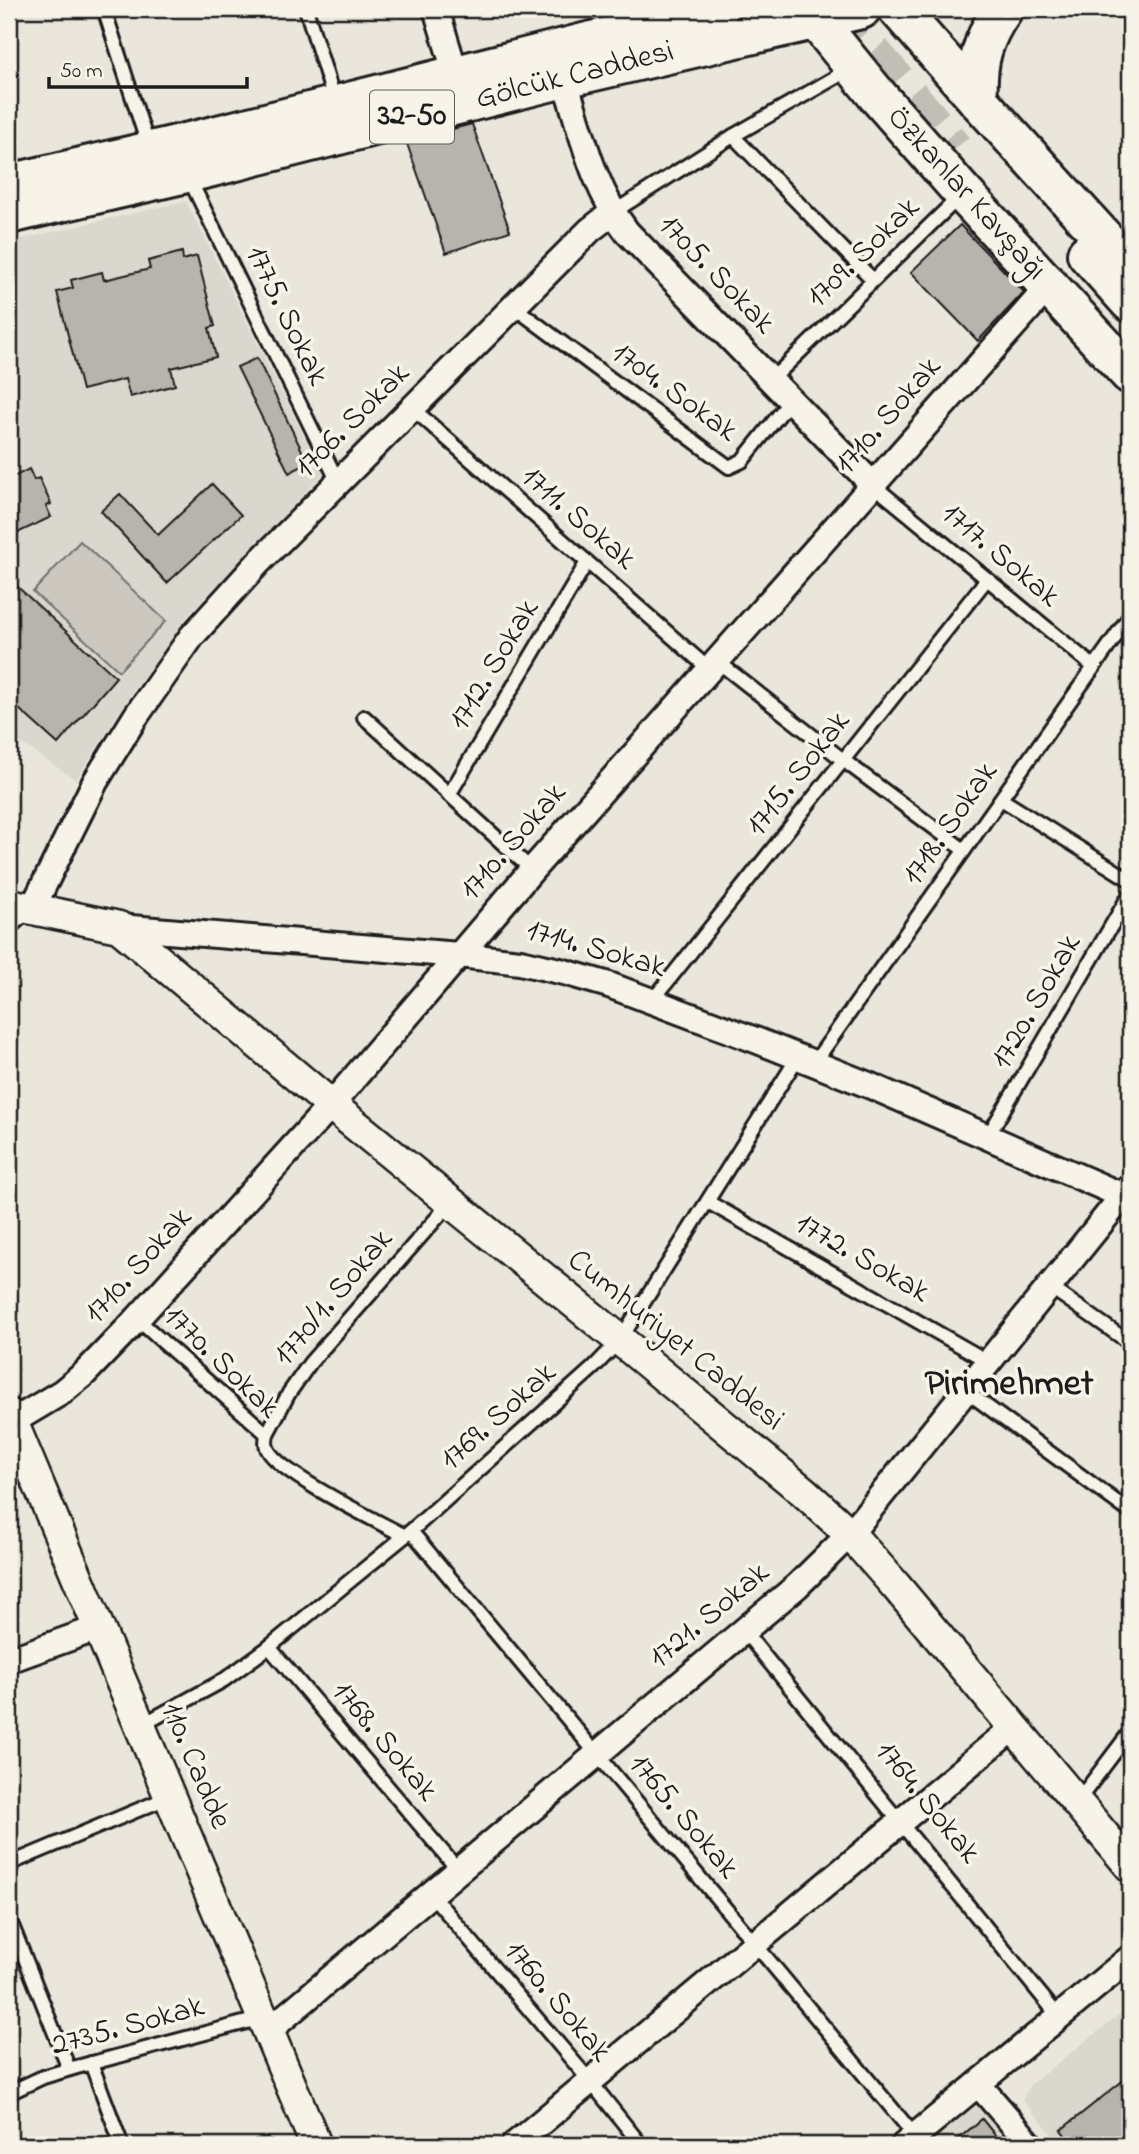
<svg xmlns="http://www.w3.org/2000/svg" width="1139" height="2154" viewBox="0 0 1139 2154" font-family="'Indie Flower',sans-serif">
  <rect width="100%" height="100%" fill="#eae6dc"/>
  <filter id="ink" filterUnits="userSpaceOnUse"><feTurbulence type="fractalNoise" baseFrequency=".0143" numOctaves="2"/><feDisplacementMap in="SourceGraphic" scale="14" xChannelSelector="R" yChannelSelector="G"/><feConvolveMatrix kernelMatrix="1 2 1 2 8 2 1 2 1" color-interpolation-filters="sRGB"/></filter>
  <g filter="url(#ink)">
    <!-- built -->
    <g fill="#dad7ce">
      <polygon points="186,201 323,474 189,614 128,699 76,780 9,735 9,242"/>
      <polygon points="1130,2006 1130,2145 1062,2145 1022,2100 1030,2085"/>
      <polygon points="979,2101 1016,2145 926,2145"/>
    </g>
    <!-- green -->
    <polygon fill="#ccc8c0" stroke="#74726e" stroke-width="2" points="80,541 166,621 119,671 33,592"/>
    <!-- building -->
    <g fill="#b6b4ac" stroke="#1c1c1c" stroke-width="2">
      <polygon points="472,124 510,231 446,253 406,141"/>
      <polygon points="960,225 1024,292 978,341 911,272"/>
      <polygon points="182,252 183,260 197,256 215,326 209,328 216,357 171,368 175,385 130,397 125,379 82,390 57,292 73,288 71,280 102,272 104,280 150,269 148,261"/>
      <polygon points="257,358 308,463 289,473 237,367"/>
      <polygon points="29,469 34,480 39,478 51,504 46,506 51,517 9,537 9,479"/>
      <polygon points="212,484 241,515 167,583 101,511 120,494 158,535"/>
      <polygon points="9,579 116,677 58,744 9,700"/>
      <polygon points="1130,2075 1130,2145 1073,2145 1061,2130"/>
      <polygon points="982,2119 1003,2145 951,2145"/>
    </g>
    <g fill="none" stroke-linecap="round" stroke-linejoin="round">
      <!-- primary-tunnel -->
      <polyline stroke="#c1beb6" stroke-width="38" stroke-dasharray="38 19" stroke-linecap="butt" points="835,9 955,149"/>
      <!-- service casing -->
      <g stroke="#1c1c1c" stroke-width="18">
        <g id="service">
          <polyline points="104,9 149,148"/>
          <polyline points="306,9 335,102"/>
          <polyline points="733,136 873,280"/>
          <polyline points="189,178 338,482"/>
          <polyline points="612,213 733,136 850,69"/>
          <polyline points="514,307 729,467 742,461 791,400"/>
          <polyline points="771,380 959,197"/>
          <polyline points="412,408 710,670"/>
          <polyline points="873,485 1094,667"/>
          <polyline points="717,661 843,760 964,850"/>
          <polyline points="364,717 532,870"/>
          <polyline points="449,795 587,562"/>
          <polyline points="1001,799 1130,880"/>
          <polyline points="9,928 30,910"/>
          <polyline points="652,1001 987,579"/>
          <polyline points="814,1063 1130,616"/>
          <polyline points="988,1136 1130,894"/>
          <polyline points="708,1202 989,1362"/>
          <polyline points="1050,1287 1130,1343"/>
          <path d="M137 1319 267 1434C266 1439 265 1445 268 1450 280 1474 377 1521 405 1536"/>
          <polyline points="966,1391 1130,1512"/>
          <polyline points="267,1434 289,1393 310,1363 450,1203"/>
          <polyline points="411,1531 915,2136"/>
          <polyline points="744,1631 1059,2017"/>
          <polyline points="269,1647 459,1871"/>
          <polyline points="140,1726 224,1680 269,1647 411,1531 593,1368 620,1340 798,1057"/>
          <polyline points="1077,1802 1130,1732"/>
          <polyline points="9,1864 169,1797"/>
          <polyline points="431,1894 590,2081 641,2145"/>
          <polyline points="9,1918 69,2069"/>
          <polyline points="91,2063 121,2143"/>
          <polyline points="9,2093 43,2077 77,2067 262,2018"/>
        </g>
      </g>
      <!-- minor casing -->
      <g stroke="#1c1c1c" stroke-width="30">
        <g id="minor">
          <polyline points="436,9 456,75"/>
          <path d="M564 78C581 130 593 188 627 232L873 485"/>
          <polyline points="32,909 95,782 136,716 192,636 258,563 590,230 612,213"/>
          <polyline points="119,927 459,955 520,962 564,972 609,985 758,1041 871,1086 1130,1199"/>
          <polyline points="12,1422 62,1392 84,1374 137,1319 331,1105 532,870 1049,286"/>
          <polyline points="9,1660 98,1628"/>
          <polyline points="268,2031 797,1586 850,1534 1130,1187"/>
          <polyline points="978,2084 1031,2145"/>
          <polyline points="514,2145 1014,1727"/>
          <polyline points="904,2145 1130,1958"/>
        </g>
      </g>
      <!-- tertiary casing -->
      <g stroke="#1c1c1c" stroke-width="35">
        <g id="tertiary">
          <polyline points="9,904 119,927 331,1105 620,1340 804,1492 850,1534 895,1585 1130,1866"/>
          <polyline points="9,1414 316,2145"/>
        </g>
      </g>
      <!-- primary casing -->
      <g stroke="#1c1c1c" stroke-width="44">
        <g id="primary">
          <polyline points="807,9 876,94 963,193 1130,374"/>
          <polyline points="898,9 978,100 1130,267"/>
          <path d="M978 100C976 63 982 39 1003 9"/>
          <polyline points="9,184 198,140 719,9"/>
          <polyline points="9,214 208,168 564,78 861,9"/>
          <polyline points="1087,254 1130,302"/>
        </g>
      </g>
      <!-- service -->
      <use href="#service" stroke="#f7f3e8" stroke-width="12"/>
      <!-- minor -->
      <use href="#minor" stroke="#f7f3e8" stroke-width="24"/>
      <!-- tertiary -->
      <use href="#tertiary" stroke="#f7f3e8" stroke-width="30"/>
      <!-- primary -->
      <use href="#primary" stroke="#f7f3e8" stroke-width="38"/>
    </g>
  </g>
  <g text-anchor="middle" dominant-baseline="central" stroke-width="7" stroke-linejoin="round" paint-order="stroke">
    <!-- shield labels -->
    <rect fill="#f7f3e8" stroke="#5e5c59" stroke-width="2" x="370" y="90.5" width="84" height="53" rx="5"/>
    <g font-size="30" font-weight="bold" fill="#1c1c1c">
      <text x="412" y="117">32-50</text>
    </g>
    <!-- street labels -->
    <g font-size="32" fill="#1c1c1c" stroke="#f7f3e8">
      <text transform="translate(575 76) rotate(-14)">Gölcük Caddesi</text>
      <text transform="translate(966 194) rotate(48)">Özkanlar Kavşağı</text>
      <text transform="translate(864 253) rotate(-44)">1709. Sokak</text>
      <text transform="translate(716 275) rotate(46)">1705. Sokak</text>
      <text transform="translate(286 316) rotate(64)">1775. Sokak</text>
      <text transform="translate(674 393) rotate(36)">1704. Sokak</text>
      <text transform="translate(889 416) rotate(-49)">1710. Sokak</text>
      <text transform="translate(353 421) rotate(-45)">1706. Sokak</text>
      <text transform="translate(578 519) rotate(41)">1711. Sokak</text>
      <text transform="translate(1000 556) rotate(40)">1717. Sokak</text>
      <text transform="translate(495 665) rotate(-59)">1712. Sokak</text>
      <text transform="translate(799 774) rotate(-52)">1715. Sokak</text>
      <text transform="translate(951 824) rotate(-55)">1718. Sokak</text>
      <text transform="translate(514 842) rotate(-49)">1710. Sokak</text>
      <text transform="translate(596 950) rotate(16)">1714. Sokak</text>
      <text transform="translate(1037 1002) rotate(-60)">1720. Sokak</text>
      <text transform="translate(862 1259) rotate(30)">1772. Sokak</text>
      <text transform="translate(139 1266) rotate(-48)">1710. Sokak</text>
      <text transform="translate(334 1298) rotate(-50)">1770/1. Sokak</text>
      <text transform="translate(675 1341) rotate(39)">Cumhuriyet Caddesi</text>
      <text transform="translate(221 1363) rotate(44)">1770. Sokak</text>
      <text transform="translate(499 1417) rotate(-42)">1769. Sokak</text>
      <text transform="translate(710 1616) rotate(-40)">1721. Sokak</text>
      <text transform="translate(384 1742) rotate(50)">1768. Sokak</text>
      <text transform="translate(195 1766) rotate(67)">110. Cadde</text>
      <text transform="translate(927 1803) rotate(51)">1764. Sokak</text>
      <text transform="translate(683 1817) rotate(50)">1765. Sokak</text>
      <text transform="translate(557 2002) rotate(50)">1760. Sokak</text>
      <text transform="translate(128 2027) rotate(-15)">2735. Sokak</text>
    </g>
    <!-- district labels -->
    <g font-size="38" font-weight="bold" fill="#1c1c1c" stroke="#f7f3e8">
      <text x="1009" y="1385">Pirimehmet</text>
    </g>
  </g>
  <!-- margin -->
  <rect width="1139" height="2154" fill="none" stroke="#f7f3e8" stroke-width="35"/>
  <rect x="18" y="18" width="1104" height="2119" fill="none" stroke="#1c1c1c" stroke-width="2.5" filter="url(#ink)"/>
  <!-- scale -->
  <path d="M49 77v10h198v-10" fill="none" stroke="#1c1c1c" stroke-width="3.5"/>
  <text x="60" y="77" font-size="21" fill="#1c1c1c" stroke="#f7f3e8" stroke-width="5" paint-order="stroke">50 m</text>
</svg>
